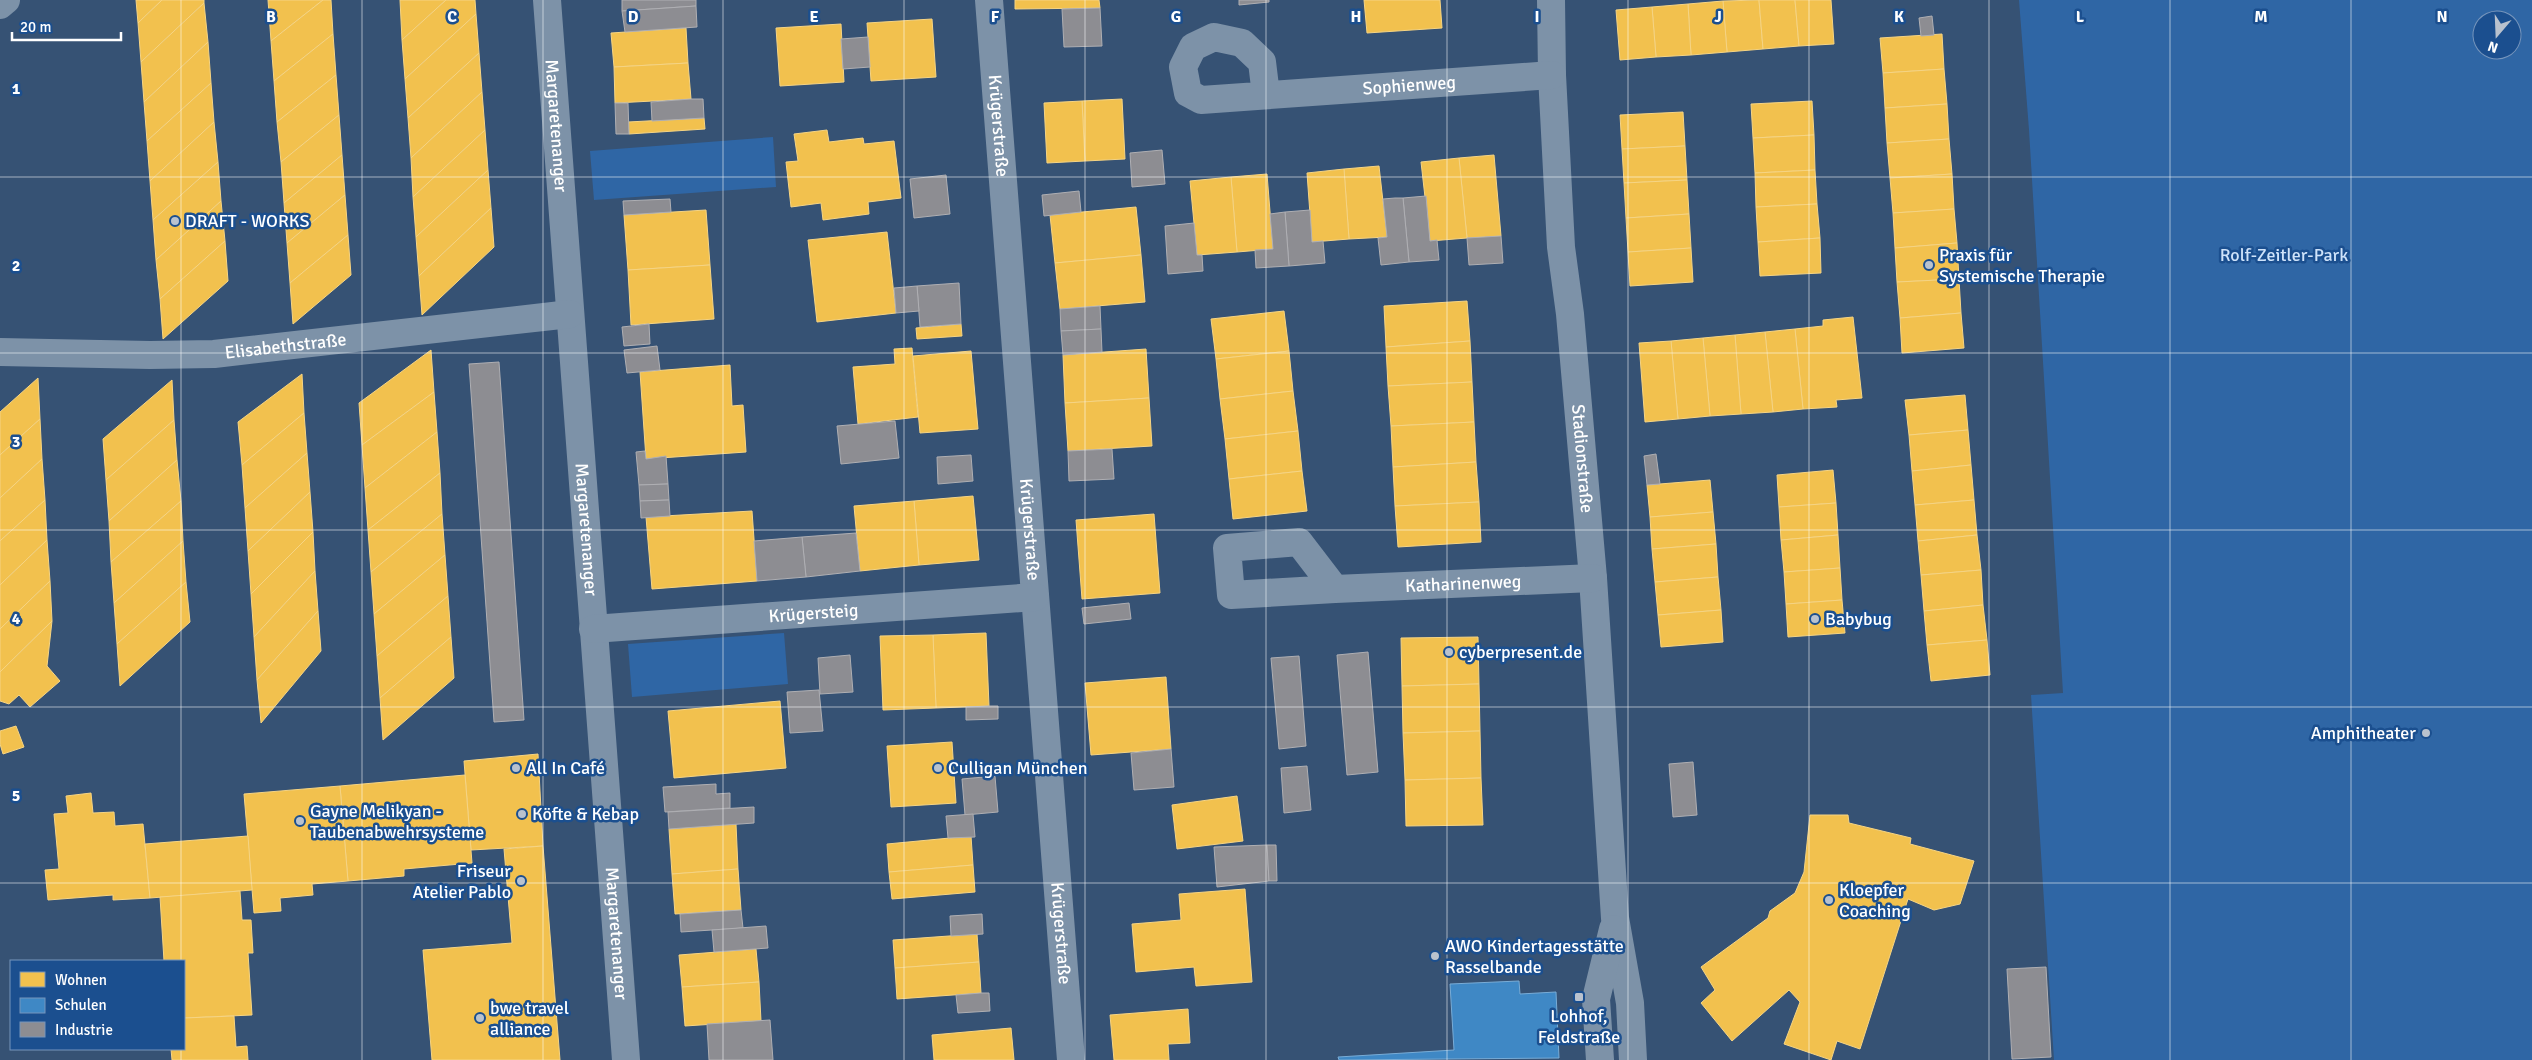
<svg xmlns="http://www.w3.org/2000/svg" width="2532" height="1060" viewBox="0 0 2532 1060" font-family="Signika,sans-serif">
  <rect width="100%" height="100%" fill="#365274"/>
  <!-- green -->
  <g fill="#2f66a5" fill-rule="evenodd">
    <path d="M2019 0H2532V1060H2054L2031 695 2063 693 2029 130ZM2482 20H2512V50H2482Z"/>
    <polygon points="773,137 776,187 594,200 590,151"/>
    <polygon points="784,633 788,684 632,697 628,644"/>
  </g>
  <!-- homes -->
  <g fill="#f2c14e" stroke="#f6d483">
    <polygon points="136,0 162,0 138,23"/>
    <polygon points="162,0 204,0 204,3 141,62 138,23"/>
    <polygon points="268,0 323,0 271,41"/>
    <polygon points="323,0 331,0 333,34 274,81 271,41"/>
    <polygon points="400,0 446,0 402,40"/>
    <polygon points="446,0 475,0 476,14 405,79 402,40"/>
    <polygon points="1015,0 1099,0 1100,8 1015,9"/>
    <polygon points="1364,0 1440,0 1442,28 1367,33"/>
    <polygon points="1759,0 1763,49 1727,52 1723,1"/>
    <polygon points="1759,0 1795,0 1799,46 1763,49"/>
    <polygon points="1795,0 1831,0 1834,44 1799,46"/>
    <polygon points="1723,1 1727,52 1691,55 1688,4"/>
    <polygon points="204,3 208,42 144,102 141,62"/>
    <polygon points="1688,4 1691,55 1656,57 1652,7"/>
    <polygon points="1652,7 1656,57 1620,60 1616,10"/>
    <polygon points="476,14 479,53 408,118 405,79"/>
    <polygon points="932,19 936,77 871,81 867,23"/>
    <polygon points="841,24 844,82 780,86 776,28"/>
    <polygon points="686,28 688,63 614,67 611,33"/>
    <polygon points="333,34 336,75 277,122 274,81"/>
    <polygon points="1942,34 1944,69 1883,73 1880,38"/>
    <polygon points="208,42 211,83 147,141 144,102"/>
    <polygon points="479,53 482,92 411,158 408,118"/>
    <polygon points="688,63 691,99 615,103 614,67"/>
    <polygon points="1944,69 1947,104 1885,108 1883,73"/>
    <polygon points="336,75 339,115 281,162 277,122"/>
    <polygon points="211,83 214,122 150,181 147,141"/>
    <polygon points="482,92 485,130 413,197 411,158"/>
    <polygon points="1122,99 1125,159 1085,161 1082,101"/>
    <polygon points="1082,101 1085,161 1047,163 1044,103"/>
    <polygon points="1812,101 1814,135 1753,138 1751,104"/>
    <polygon points="1947,104 1949,139 1887,143 1885,108"/>
    <polygon points="1683,112 1685,146 1622,149 1620,115"/>
    <polygon points="339,115 342,155 284,203 281,162"/>
    <polygon points="704,118 705,129 629,134 628,122"/>
    <polygon points="214,122 218,162 153,220 150,181"/>
    <polygon points="485,130 488,170 416,237 413,197"/>
    <polygon points="827,130 829,142 863,138 864,144 894,141 901,198 868,202 869,214 823,220 821,203 791,207 786,162 798,161 794,134"/>
    <polygon points="1814,135 1815,170 1755,173 1753,138"/>
    <polygon points="1949,139 1952,174 1890,178 1887,143"/>
    <polygon points="1685,146 1687,180 1624,183 1622,149"/>
    <polygon points="342,155 345,195 287,243 284,203"/>
    <polygon points="1494,155 1501,236 1467,238 1459,158"/>
    <polygon points="1459,158 1467,238 1430,241 1421,162"/>
    <polygon points="218,162 221,201 156,260 153,220"/>
    <polygon points="1379,166 1387,237 1349,239 1344,169"/>
    <polygon points="1344,169 1349,239 1312,242 1307,173"/>
    <polygon points="488,170 491,208 419,276 416,237"/>
    <polygon points="1815,170 1817,204 1756,207 1755,173"/>
    <polygon points="1267,174 1273,249 1237,252 1231,177"/>
    <polygon points="1952,174 1954,209 1893,213 1890,178"/>
    <polygon points="1231,177 1237,252 1197,255 1190,181"/>
    <polygon points="1687,180 1689,214 1626,218 1624,183"/>
    <polygon points="345,195 348,235 290,283 287,243"/>
    <polygon points="221,201 225,241 160,299 156,260"/>
    <polygon points="1817,204 1820,238 1758,242 1756,207"/>
    <polygon points="1136,207 1141,255 1055,263 1050,215"/>
    <polygon points="491,208 494,247 422,315 419,276"/>
    <polygon points="1954,209 1957,243 1895,248 1893,213"/>
    <polygon points="706,210 710,265 628,270 624,215"/>
    <polygon points="1689,214 1691,248 1628,252 1626,218"/>
    <polygon points="887,232 896,313 817,322 808,240"/>
    <polygon points="348,235 351,275 293,324 290,283"/>
    <polygon points="1820,238 1821,273 1760,276 1758,242"/>
    <polygon points="225,241 228,281 163,339 160,299"/>
    <polygon points="1957,243 1959,279 1897,282 1895,248"/>
    <polygon points="1691,248 1693,282 1630,286 1628,252"/>
    <polygon points="1141,255 1145,302 1060,309 1055,263"/>
    <polygon points="710,265 714,319 631,325 628,270"/>
    <polygon points="1959,279 1961,313 1900,318 1897,282"/>
    <polygon points="1467,301 1470,341 1386,347 1384,306"/>
    <polygon points="1284,311 1289,351 1216,359 1211,319"/>
    <polygon points="1961,313 1964,348 1902,353 1900,318"/>
    <polygon points="1853,317 1862,398 1836,400 1837,407 1803,409 1795,329 1823,326 1823,320"/>
    <polygon points="961,324 962,336 917,339 916,328"/>
    <polygon points="1795,329 1803,409 1773,412 1765,332"/>
    <polygon points="1765,332 1773,412 1741,414 1735,335"/>
    <polygon points="1735,335 1741,414 1710,416 1703,338"/>
    <polygon points="1703,338 1710,416 1678,419 1671,341"/>
    <polygon points="1470,341 1472,382 1388,386 1386,347"/>
    <polygon points="1671,341 1678,419 1645,422 1639,343"/>
    <polygon points="912,348 918,417 858,424 853,367 895,364 894,349"/>
    <polygon points="1146,349 1149,398 1065,403 1063,355"/>
    <polygon points="431,350 434,392 362,445 359,403"/>
    <polygon points="971,351 978,429 920,433 913,356"/>
    <polygon points="1289,351 1293,391 1220,399 1216,359"/>
    <polygon points="730,365 732,406 743,405 746,452 646,459 640,372"/>
    <polygon points="302,374 304,413 242,465 238,422"/>
    <polygon points="38,378 40,419 0,455 0,412"/>
    <polygon points="172,380 174,420 106,480 103,439"/>
    <polygon points="1472,382 1474,422 1391,426 1388,386"/>
    <polygon points="1293,391 1298,431 1225,439 1220,399"/>
    <polygon points="434,392 437,432 365,488 362,445"/>
    <polygon points="1965,395 1968,430 1909,435 1905,400"/>
    <polygon points="1149,398 1152,446 1068,451 1065,403"/>
    <polygon points="304,413 307,453 245,508 242,465"/>
    <polygon points="40,419 42,459 0,498 0,455"/>
    <polygon points="174,420 177,460 109,521 106,480"/>
    <polygon points="1474,422 1476,462 1393,467 1391,426"/>
    <polygon points="1968,430 1971,465 1912,471 1909,435"/>
    <polygon points="1298,431 1302,471 1229,479 1225,439"/>
    <polygon points="437,432 440,473 368,530 365,488"/>
    <polygon points="307,453 310,492 248,551 245,508"/>
    <polygon points="42,459 45,500 0,541 0,498"/>
    <polygon points="177,460 181,501 111,562 109,521"/>
    <polygon points="1476,462 1479,502 1395,506 1393,467"/>
    <polygon points="1971,465 1974,500 1915,505 1912,471"/>
    <polygon points="1833,470 1836,503 1779,507 1777,475"/>
    <polygon points="1302,471 1307,511 1233,519 1229,479"/>
    <polygon points="440,473 442,514 371,572 368,530"/>
    <polygon points="1710,480 1713,512 1650,517 1647,485"/>
    <polygon points="310,492 313,532 251,594 248,551"/>
    <polygon points="973,496 979,560 919,565 914,501"/>
    <polygon points="45,500 47,540 0,585 0,541"/>
    <polygon points="1974,500 1977,535 1918,541 1915,505"/>
    <polygon points="181,501 183,541 114,603 111,562"/>
    <polygon points="914,501 919,565 860,571 854,506"/>
    <polygon points="1479,502 1481,542 1398,547 1395,506"/>
    <polygon points="1836,503 1838,535 1781,540 1779,507"/>
    <polygon points="752,511 757,581 652,589 646,517"/>
    <polygon points="1713,512 1716,544 1652,549 1650,517"/>
    <polygon points="442,514 445,555 374,614 371,572"/>
    <polygon points="1154,514 1160,593 1082,599 1076,520"/>
    <polygon points="313,532 315,571 254,637 251,594"/>
    <polygon points="1838,535 1840,568 1784,572 1781,540"/>
    <polygon points="1977,535 1981,570 1921,575 1918,541"/>
    <polygon points="47,540 50,581 0,629 0,585"/>
    <polygon points="183,541 186,582 117,644 114,603"/>
    <polygon points="1716,544 1718,577 1655,582 1652,549"/>
    <polygon points="445,555 448,596 377,656 374,614"/>
    <polygon points="1840,568 1842,600 1786,604 1784,572"/>
    <polygon points="1981,570 1983,605 1924,611 1921,575"/>
    <polygon points="315,571 318,611 257,680 254,637"/>
    <polygon points="1718,577 1721,610 1658,615 1655,582"/>
    <polygon points="50,581 52,621 0,672 0,629"/>
    <polygon points="186,582 190,622 120,686 117,644"/>
    <polygon points="448,596 451,637 380,698 377,656"/>
    <polygon points="1842,600 1845,633 1788,637 1786,604"/>
    <polygon points="1983,605 1987,640 1927,645 1924,611"/>
    <polygon points="1721,610 1723,642 1661,647 1658,615"/>
    <polygon points="318,611 321,651 261,723 257,680"/>
    <polygon points="52,621 47,666 60,681 30,707 19,695 9,704 0,701 0,672"/>
    <polygon points="986,633 989,706 936,708 933,635"/>
    <polygon points="933,635 936,708 883,710 880,636"/>
    <polygon points="451,637 454,678 383,740 380,698"/>
    <polygon points="1478,637 1479,684 1402,686 1401,638"/>
    <polygon points="1987,640 1990,675 1931,681 1927,645"/>
    <polygon points="1166,677 1171,749 1091,755 1085,683"/>
    <polygon points="1479,684 1480,731 1403,733 1402,686"/>
    <polygon points="780,701 786,768 674,778 668,711"/>
    <polygon points="16,726 24,747 3,754 0,744 0,731"/>
    <polygon points="1480,731 1481,778 1405,780 1403,733"/>
    <polygon points="952,742 956,803 891,807 887,746"/>
    <polygon points="538,754 543,846 471,850 464,761"/>
    <polygon points="465,775 472,863 404,869 404,876 348,881 340,786"/>
    <polygon points="1481,778 1483,825 1406,826 1405,780"/>
    <polygon points="340,786 348,881 312,884 313,895 280,898 281,911 254,913 244,794"/>
    <polygon points="91,793 93,813 114,812 115,826 143,824 150,898 113,900 113,895 48,900 45,870 59,869 54,814 68,813 66,796"/>
    <polygon points="1237,796 1243,841 1177,849 1172,805"/>
    <polygon points="1810,815 1848,815 1849,823 1911,838 1910,844 1974,861 1960,904 1934,910 1908,899 1860,1049 1837,1041 1831,1060 1784,1044 1800,1002 1789,990 1732,1041 1701,1003 1715,990 1701,967 1768,918 1770,911 1795,893 1804,872"/>
    <polygon points="736,824 738,869 672,874 669,829"/>
    <polygon points="248,836 252,890 150,898 145,844"/>
    <polygon points="971,836 973,865 889,872 887,844"/>
    <polygon points="543,846 560,1060 432,1060 423,950 512,943 504,849"/>
    <polygon points="973,865 975,892 892,899 889,872"/>
    <polygon points="738,869 741,910 675,914 672,874"/>
    <polygon points="1245,889 1252,982 1196,986 1194,967 1136,972 1132,924 1181,920 1179,894"/>
    <polygon points="240,891 242,920 251,920 253,953 248,953 252,1015 184,1018 184,961 164,961 160,897"/>
    <polygon points="977,934 979,962 895,968 893,940"/>
    <polygon points="756,949 759,982 682,987 679,955"/>
    <polygon points="979,962 981,993 897,999 895,968"/>
    <polygon points="759,982 761,1021 685,1026 682,987"/>
    <polygon points="1188,1009 1190,1043 1168,1044 1169,1060 1114,1060 1110,1015"/>
    <polygon points="234,1016 236,1047 247,1046 248,1060 172,1060 171,1049 184,1049 184,1018"/>
    <polygon points="1011,1028 1014,1060 934,1060 932,1035"/>
  </g>
  <!-- schools -->
  <polygon fill="#3f88c5" stroke="#79acd6" points="1519,981 1520,994 1556,992 1559,1058 1339,1060 1338,1057 1454,1050 1450,984"/>
  <!-- industry -->
  <g fill="#8d8d92" stroke="#afafb3">
    <polygon points="622,0 696,0 696,6 622,11"/>
    <polygon points="1239,0 1269,0 1269,2 1239,5"/>
    <polygon points="696,6 697,27 625,32 622,11"/>
    <polygon points="1100,8 1102,46 1064,47 1062,9"/>
    <polygon points="1932,16 1934,35 1921,36 1919,18"/>
    <polygon points="868,37 870,67 843,69 841,39"/>
    <polygon points="691,99 703,99 704,118 652,121 651,102"/>
    <polygon points="615,103 628,103 629,134 616,134"/>
    <polygon points="1162,150 1165,184 1132,187 1130,153"/>
    <polygon points="946,175 950,214 914,218 910,179"/>
    <polygon points="1079,191 1081,212 1044,216 1042,195"/>
    <polygon points="1426,196 1430,241 1437,240 1439,260 1409,262 1403,198"/>
    <polygon points="1395,198 1403,198 1409,262 1381,265 1378,238 1387,237 1383,199"/>
    <polygon points="670,199 671,212 624,215 623,201"/>
    <polygon points="1310,210 1312,242 1323,241 1325,263 1289,266 1285,212"/>
    <polygon points="1285,212 1289,266 1256,268 1255,250 1273,249 1270,214"/>
    <polygon points="1194,223 1197,255 1202,255 1203,271 1168,274 1165,226"/>
    <polygon points="1501,236 1503,263 1469,265 1467,238"/>
    <polygon points="959,283 961,324 920,327 917,286"/>
    <polygon points="917,286 919,311 896,313 894,288"/>
    <polygon points="1100,306 1101,329 1061,331 1060,309"/>
    <polygon points="649,324 650,344 624,346 622,327"/>
    <polygon points="1101,329 1102,352 1063,355 1061,331"/>
    <polygon points="657,346 660,370 627,373 624,350"/>
    <polygon points="499,362 524,720 494,722 469,364"/>
    <polygon points="895,421 899,458 841,464 837,426"/>
    <polygon points="1112,449 1114,479 1069,481 1068,451"/>
    <polygon points="645,451 646,459 666,456 668,484 639,485 636,452"/>
    <polygon points="1656,454 1660,484 1647,485 1644,456"/>
    <polygon points="971,455 973,481 938,484 937,457"/>
    <polygon points="668,484 669,500 640,501 639,485"/>
    <polygon points="669,500 670,516 641,518 640,501"/>
    <polygon points="856,533 860,571 806,577 802,537"/>
    <polygon points="802,537 806,577 757,581 754,541"/>
    <polygon points="1129,603 1131,619 1084,624 1082,608"/>
    <polygon points="1368,652 1378,772 1347,775 1337,655"/>
    <polygon points="850,655 853,692 820,694 818,658"/>
    <polygon points="1299,656 1306,746 1279,749 1271,658"/>
    <polygon points="819,690 823,731 790,733 787,692"/>
    <polygon points="989,706 998,706 998,719 966,720 966,707"/>
    <polygon points="1171,749 1174,787 1134,790 1131,753"/>
    <polygon points="1693,762 1697,815 1673,817 1669,764"/>
    <polygon points="1307,766 1311,810 1284,813 1281,768"/>
    <polygon points="995,776 998,812 965,815 962,779"/>
    <polygon points="716,784 716,794 730,793 730,808 665,812 663,787"/>
    <polygon points="754,807 754,823 669,829 668,812"/>
    <polygon points="973,814 975,837 948,838 946,816"/>
    <polygon points="1267,845 1269,881 1217,887 1214,847"/>
    <polygon points="1267,845 1276,845 1277,881 1269,881"/>
    <polygon points="741,910 743,928 681,932 680,914"/>
    <polygon points="982,914 983,934 951,936 950,916"/>
    <polygon points="766,926 768,948 714,952 712,930"/>
    <polygon points="2046,967 2051,1057 2012,1059 2007,969"/>
    <polygon points="981,993 989,993 990,1011 958,1013 956,995"/>
    <polygon points="770,1020 773,1060 709,1060 707,1024"/>
  </g>
  <g fill="none" stroke-linecap="round" stroke-linejoin="round">
    <!-- minor -->
    <g stroke="#7d92a8" stroke-width="28">
      <path id="s1" d="M547 0 626 1060"/>
      <path id="s2" d="M989 0 1071 1060"/>
      <path id="s3" d="M1551 0 1552 75 1561 247 1570 314 1593 578 1615 918 1630 1003 1633 1060"/>
      <polyline points="0,5 6,0"/>
      <path id="s4" d="M1266 95 1262 62 1242 43 1214 37 1193 47 1183 67 1188 93 1201 100 1552 75"/>
      <path id="s5" d="M0 352 150 355 214 354 570 314"/>
      <path id="s6" d="M1335 589 1299 542 1227 548 1231 595 1335 589 1593 578"/>
      <path id="s7" d="M593 629 1035 597"/>
      <polyline points="1600,1060 1596,999 1613,929"/>
    </g>
  </g>
  <!-- grid -->
  <path fill="none" stroke="#fff" stroke-width="1" stroke-opacity="0.55" d="M181 0V961M362 0V1060M543 0V1060M723 0V1060M904 0V1060M1085 0V1060M1266 0V1060M1447 0V1060M1628 0V1060M1809 0V1060M1989 0V1060M2170 0V1060M2351 0V1060M0 177H2532M0 353H2532M0 530H2532M0 707H2532M0 883H2532M181 1049V1060"/>
  <!-- markers -->
  <g fill="#b9c2ce" stroke="#1b4f8f" stroke-width="2">
    <circle cx="175" cy="221" r="5"/>
    <circle cx="1929" cy="265" r="5"/>
    <circle cx="1815" cy="619" r="5"/>
    <circle cx="1449" cy="652" r="5"/>
    <circle cx="2426" cy="733" r="5"/>
    <circle cx="516" cy="768" r="5"/>
    <circle cx="938" cy="768" r="5"/>
    <circle cx="522" cy="814" r="5"/>
    <circle cx="300" cy="821" r="5"/>
    <circle cx="521" cy="881" r="5"/>
    <circle cx="1829" cy="900" r="5"/>
    <circle cx="1435" cy="956" r="5"/>
    <rect x="1574" y="992" width="10" height="10" rx="2.5"/>
    <circle cx="480" cy="1018" r="5"/>
  </g>
  <g text-anchor="middle" dominant-baseline="central" stroke-width="5" stroke-linejoin="round" paint-order="stroke">
    <!-- street labels -->
    <g font-size="18" fill="#fff" stroke="#1b4f8f">
      <text stroke="none"><textPath href="#s4" startOffset="385">Sophienweg</textPath></text>
      <text stroke="none"><textPath href="#s1" startOffset="126">Margaretenanger</textPath></text>
      <text stroke="none"><textPath href="#s2" startOffset="126">Krügerstraße</textPath></text>
      <text stroke="none"><textPath href="#s5" startOffset="286">Elisabethstraße</textPath></text>
      <text stroke="none"><textPath href="#s3" startOffset="460">Stadionstraße</textPath></text>
      <text stroke="none"><textPath href="#s1" startOffset="531">Margaretenanger</textPath></text>
      <text stroke="none"><textPath href="#s2" startOffset="531">Krügerstraße</textPath></text>
      <text stroke="none"><textPath href="#s6" startOffset="411">Katharinenweg</textPath></text>
      <text stroke="none"><textPath href="#s7" startOffset="221">Krügersteig</textPath></text>
      <text stroke="none"><textPath href="#s1" startOffset="936">Margaretenanger</textPath></text>
      <text stroke="none"><textPath href="#s2" startOffset="936">Krügerstraße</textPath></text>
    </g>
    <!-- poi labels -->
    <g font-size="18" fill="#fff" stroke="#1b4f8f" text-anchor="start">
      <text x="185" y="221">DRAFT - WORKS</text>
      <text x="1939" y="255">Praxis für<tspan x="1939" dy="21">Systemische Therapie</tspan></text>
      <text x="1825" y="619">Babybug</text>
      <text x="1459" y="652">cyberpresent.de</text>
      <text x="2416" y="733" text-anchor="end">Amphitheater</text>
      <text x="526" y="768">All In Café</text>
      <text x="948" y="768">Culligan München</text>
      <text x="310" y="811">Gayne Melikyan -<tspan x="310" dy="21">Taubenabwehrsysteme</tspan></text>
      <text x="532" y="814">Köfte &amp; Kebap</text>
      <text x="511" y="871" text-anchor="end">Friseur<tspan x="511" dy="21">Atelier Pablo</tspan></text>
      <text x="1839" y="890">Kloepfer<tspan x="1839" dy="21">Coaching</tspan></text>
      <text x="1445" y="946">AWO Kindertagesstätte<tspan x="1445" dy="21">Rasselbande</tspan></text>
      <text x="490" y="1008">bwe travel<tspan x="490" dy="21">alliance</tspan></text>
      <text x="1579" y="1016" text-anchor="middle">Lohhof,<tspan x="1579" dy="21">Feldstraße</tspan></text>
    </g>
    <!-- park labels -->
    <g font-size="18" fill="#cfe3fa" stroke="#1b4f8f">
      <text x="2284" y="255">Rolf-Zeitler-Park</text>
    </g>
  </g>
  <g font-size="16" text-anchor="middle" font-weight="bold" fill="#fff" stroke="#1b4f8f" stroke-width="5" stroke-linejoin="round" paint-order="stroke">
    <text x="271" y="22">B</text>
    <text x="452" y="22">C</text>
    <text x="633" y="22">D</text>
    <text x="814" y="22">E</text>
    <text x="995" y="22">F</text>
    <text x="1176" y="22">G</text>
    <text x="1356" y="22">H</text>
    <text x="1537" y="22">I</text>
    <text x="1718" y="22">J</text>
    <text x="1899" y="22">K</text>
    <text x="2080" y="22">L</text>
    <text x="2261" y="22">M</text>
    <text x="2442" y="22">N</text>
    <text x="16" y="94">1</text>
    <text x="16" y="271">2</text>
    <text x="16" y="447">3</text>
    <text x="16" y="624">4</text>
    <text x="16" y="801">5</text>
  </g>
  <!-- legend -->
  <rect x="10" y="960" width="175" height="90" fill="#1b4f8f" stroke="#7695bc"/>
  <rect x="20" y="972" width="25" height="15" fill="#f2c14e" stroke="#7695bc"/>
  <text x="55" y="985" font-size="15" fill="#ffffff">Wohnen</text>
  <rect x="20" y="998" width="25" height="15" fill="#3f88c5" stroke="#7695bc"/>
  <text x="55" y="1010" font-size="15" fill="#ffffff">Schulen</text>
  <rect x="20" y="1022" width="25" height="15" fill="#8d8d92" stroke="#7695bc"/>
  <text x="55" y="1035" font-size="15" fill="#ffffff">Industrie</text>
  <!-- north arrow -->
  <g transform="translate(2497 35) rotate(199)"><circle r="24" fill="#1b4f8f" stroke="#7695bc"/>
  <path d="M0-4L9 19L0 12L-9 19Z" fill="#b9c2ce"/>
  <text y="-8" font-size="14" font-weight="bold" text-anchor="middle" fill="#ffffff">N</text>
  </g>
  <!-- scale -->
  <path d="M12 32v8h109v-8" fill="none" stroke="#ffffff" stroke-width="2.5"/>
  <text x="20" y="32" font-size="15" fill="#ffffff" stroke="#1b4f8f" stroke-width="4" paint-order="stroke">20 m</text>
</svg>
